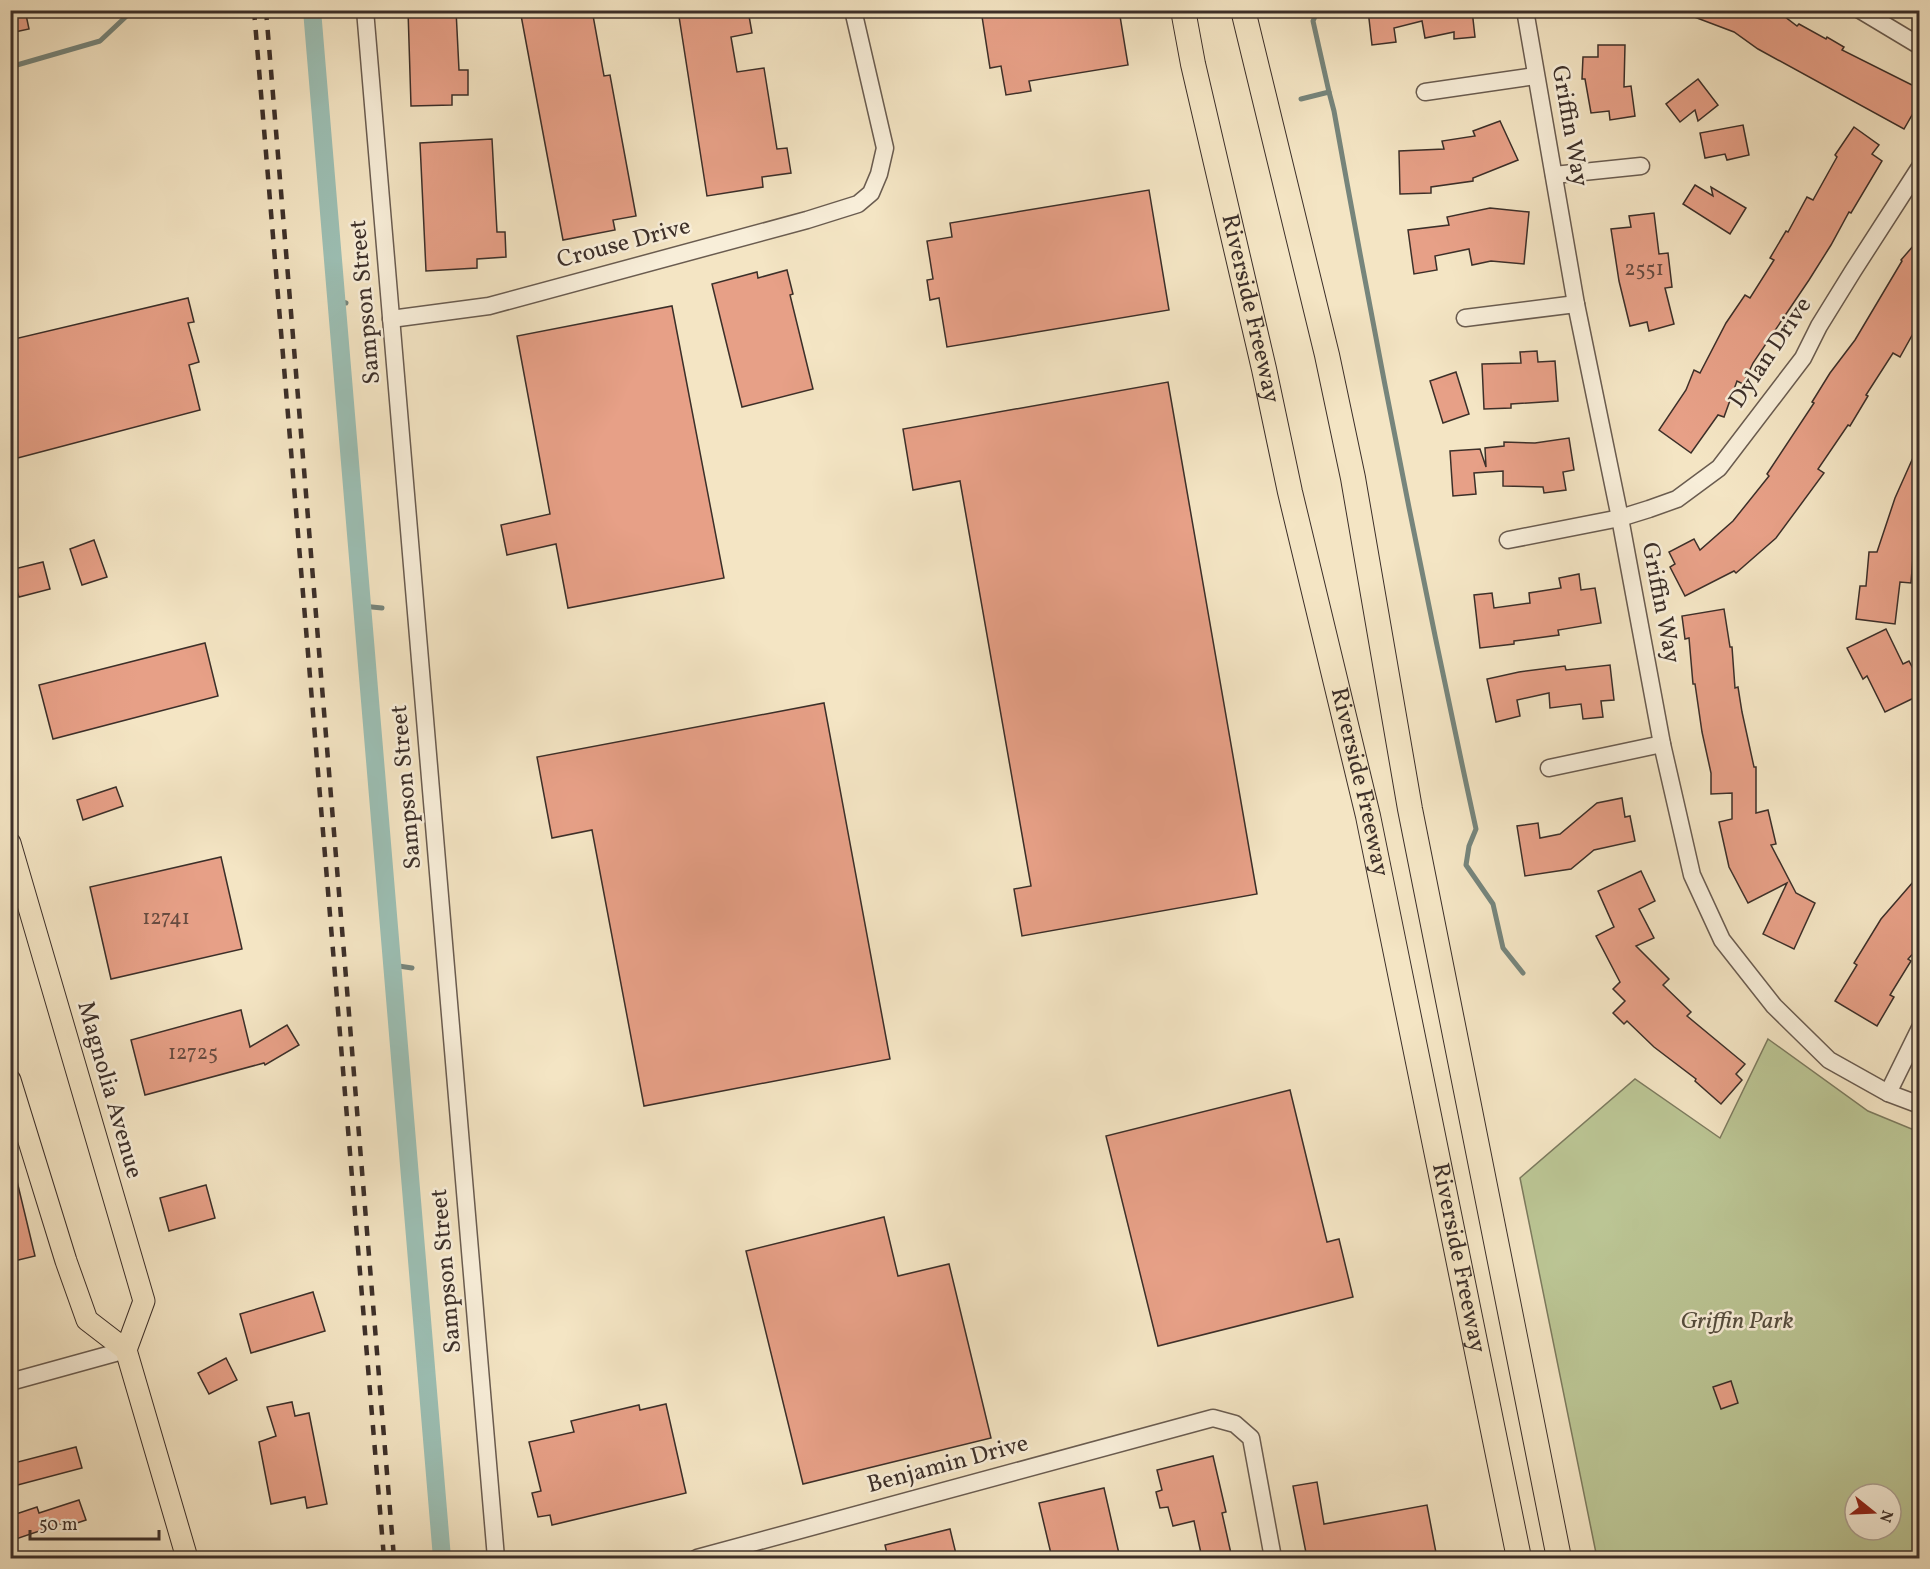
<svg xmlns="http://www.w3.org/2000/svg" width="1930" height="1569" viewBox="0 0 1930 1569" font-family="Vollkorn,serif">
  <rect width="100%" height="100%" fill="#f4e5c4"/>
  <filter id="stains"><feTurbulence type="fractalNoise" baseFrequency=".00333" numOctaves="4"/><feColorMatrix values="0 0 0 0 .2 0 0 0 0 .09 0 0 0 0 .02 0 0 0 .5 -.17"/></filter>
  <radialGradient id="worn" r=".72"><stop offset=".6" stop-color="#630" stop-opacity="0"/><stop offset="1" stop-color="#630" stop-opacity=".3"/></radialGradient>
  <!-- green -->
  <path fill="#bbc594" stroke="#7c7a5e" stroke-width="1.5" fill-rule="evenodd" d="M1768 1039 1868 1111 1919 1132V1558H1597L1520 1178 1635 1079 1720 1138ZM1855 1494H1891V1530H1855Z"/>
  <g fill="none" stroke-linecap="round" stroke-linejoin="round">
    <!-- stream -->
    <g stroke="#76857c" stroke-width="5">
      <polyline points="1318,10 1313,21 1329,92"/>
      <polyline points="10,67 100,41 133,10"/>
      <path d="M1301 99 1329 92 1334 111C1377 351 1424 590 1476 829L1469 846 1466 865 1493 904 1503 948 1523 973"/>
      <polyline points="336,300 346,303"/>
      <polyline points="362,606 382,608"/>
      <polyline points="392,965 412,968"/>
    </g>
    <!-- canal -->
    <polyline stroke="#9cbfb4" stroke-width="18" points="312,10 442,1558"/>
  </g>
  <!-- building -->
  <g fill="#e7a087" stroke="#3c2f29" stroke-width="1.5">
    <polygon points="10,10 25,10 29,29 10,33"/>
    <polygon points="408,10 456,10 459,70 468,70 468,95 452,95 452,105 411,106"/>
    <polygon points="520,10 592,10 604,76 610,75 636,216 613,220 615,230 563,240"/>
    <polygon points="678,10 748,10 752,33 731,37 737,72 764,68 777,149 787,148 791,173 762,177 763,187 707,196"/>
    <polygon points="981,10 1119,10 1128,65 1029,81 1031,91 1006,95 1001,66 990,68"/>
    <polygon points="1368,10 1472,10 1475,37 1454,39 1454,32 1425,38 1422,21 1394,28 1396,42 1372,45"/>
    <polygon points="1681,10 1776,10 1797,26 1799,24 1826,39 1827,37 1844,47 1842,50 1920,89 1920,101 1904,129 1758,49 1734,32 1681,12"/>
    <polygon points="1598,45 1625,45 1624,87 1631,86 1635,116 1610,120 1609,111 1591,113 1585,79 1582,79 1583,57 1598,57"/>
    <polygon points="1698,79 1718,105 1698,121 1695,110 1680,122 1666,104"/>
    <polygon points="1500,121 1518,160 1473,178 1473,181 1431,187 1431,193 1400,194 1399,151 1444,149 1442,141 1475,136 1473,131"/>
    <polygon points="1743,125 1749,155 1727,160 1725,154 1705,158 1700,133"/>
    <polygon points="1854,127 1879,145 1872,154 1882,161 1851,213 1849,212 1831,245 1809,280 1753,363 1743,384 1737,381 1724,417 1718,415 1691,453 1659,430 1686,390 1694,370 1700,373 1726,323 1745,295 1750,298 1774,260 1770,258 1786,231 1788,232 1807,197 1813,200 1837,157 1835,155"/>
    <polygon points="492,139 497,232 505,232 506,257 477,259 477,268 426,271 420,143"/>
    <polygon points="1695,185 1713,196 1711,187 1746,208 1730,234 1683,204"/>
    <polygon points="1149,190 1169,310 947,347 939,298 930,300 927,280 933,279 927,241 952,237 950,223"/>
    <polygon points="1490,208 1529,212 1524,264 1491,261 1472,265 1469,249 1435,256 1437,270 1414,274 1408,230 1449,225 1447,217"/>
    <polygon points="1654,213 1659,254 1668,253 1672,287 1665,288 1674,324 1649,331 1647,322 1630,326 1619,281 1611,229 1631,227 1629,216"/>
    <polygon points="1920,238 1920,321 1900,357 1893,353 1866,395 1868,396 1850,426 1848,425 1818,469 1824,473 1776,538 1736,573 1734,571 1685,596 1670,567 1675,564 1669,552 1694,539 1700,550 1733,521 1769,476 1767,474 1814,403 1812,402 1830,373 1855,340 1902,261 1901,260"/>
    <polygon points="787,270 793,294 790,295 813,389 742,407 712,284 757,272 758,278"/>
    <polygon points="188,298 194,322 188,323 199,362 189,365 200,410 10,460 10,340"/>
    <polygon points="672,306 724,578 568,608 556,544 507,555 501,525 550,514 517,336"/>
    <polygon points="1537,351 1538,362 1555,361 1558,401 1511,404 1511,408 1484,409 1482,364 1521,363 1520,352"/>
    <polygon points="1456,372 1469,414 1443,423 1430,381"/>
    <polygon points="1168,382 1257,894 1022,936 1014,889 1031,886 960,481 913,490 903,429"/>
    <polygon points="1569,438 1574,470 1563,472 1566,490 1544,493 1543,487 1503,486 1503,471 1474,473 1476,494 1453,496 1450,451 1480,449 1486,467 1485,448 1504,446 1504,442 1535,443"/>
    <polygon points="1920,442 1920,546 1914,544 1911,583 1900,582 1895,624 1856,619 1860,586 1866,586 1869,552 1877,552 1895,498"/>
    <polygon points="94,540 107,577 82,585 70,549"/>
    <polygon points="43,562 50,589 19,597 17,591 10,592 10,570"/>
    <polygon points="1579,574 1581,590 1595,588 1601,623 1558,630 1559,635 1514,641 1514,644 1480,648 1474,595 1492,593 1494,608 1530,603 1529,593 1561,588 1559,578"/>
    <polygon points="1724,609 1730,647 1732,647 1735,688 1738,687 1742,712 1754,767 1756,767 1756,813 1768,810 1776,844 1771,845 1796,893 1815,903 1794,949 1763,934 1787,883 1748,903 1729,867 1719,822 1732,819 1732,793 1711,794 1711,773 1702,732 1695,684 1693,684 1689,638 1685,639 1682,616"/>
    <polygon points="1886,629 1903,664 1909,661 1920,682 1920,695 1885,712 1867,676 1863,679 1847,648"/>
    <polygon points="205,643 218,696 53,739 39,685"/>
    <polygon points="1610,665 1614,700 1601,701 1603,717 1583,719 1581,704 1550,708 1549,693 1517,700 1520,716 1496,722 1487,679 1519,672 1565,666 1566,670"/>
    <polygon points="824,703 890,1059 644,1106 592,830 552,838 537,757"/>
    <polygon points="116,787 123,806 83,820 77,800"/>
    <polygon points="1622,798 1625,817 1630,816 1635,841 1594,850 1571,869 1525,876 1517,826 1538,823 1540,838 1560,834 1597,803"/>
    <polygon points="221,857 242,949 111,979 90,887"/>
    <polygon points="1641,871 1655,901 1639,909 1654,938 1636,946 1669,979 1663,985 1691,1012 1687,1016 1745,1064 1736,1074 1742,1080 1721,1104 1695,1081 1696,1079 1654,1047 1627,1021 1624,1024 1613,1013 1625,1001 1613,989 1620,982 1596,936 1614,927 1598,891"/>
    <polygon points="1920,874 1920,946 1908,959 1911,961 1890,995 1894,997 1877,1026 1835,1001 1857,965 1854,963 1881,919"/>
    <polygon points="241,1010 250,1047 287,1025 299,1045 265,1065 264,1063 145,1095 131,1040"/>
    <polygon points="1290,1090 1327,1242 1339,1239 1353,1297 1158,1346 1106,1136"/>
    <polygon points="16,1177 35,1256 10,1262 10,1178"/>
    <polygon points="206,1185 215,1218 169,1231 160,1198"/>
    <polygon points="884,1217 898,1276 949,1264 991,1438 803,1484 746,1251"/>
    <polygon points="313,1292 325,1331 251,1353 240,1314"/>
    <polygon points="226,1358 237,1380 209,1394 198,1373"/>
    <polygon points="1731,1381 1738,1403 1721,1409 1713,1387"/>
    <polygon points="292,1402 295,1416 309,1413 327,1504 307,1508 305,1497 271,1504 259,1442 276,1436 267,1407"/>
    <polygon points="666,1404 686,1493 552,1525 550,1515 538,1517 532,1493 541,1491 529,1442 574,1432 571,1421 639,1405 640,1410"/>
    <polygon points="76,1447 82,1468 10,1487 10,1464"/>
    <polygon points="1213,1456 1226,1512 1222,1513 1232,1558 1202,1558 1194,1521 1173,1526 1168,1507 1160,1508 1156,1492 1162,1490 1157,1470"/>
    <polygon points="1317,1482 1324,1524 1427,1505 1437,1558 1307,1558 1293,1486"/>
    <polygon points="1104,1488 1120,1558 1052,1558 1039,1503"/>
    <polygon points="79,1500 86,1520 65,1527 63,1523 10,1541 10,1516 37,1507 39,1513"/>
    <polygon points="950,1529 957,1558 888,1558 885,1545"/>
  </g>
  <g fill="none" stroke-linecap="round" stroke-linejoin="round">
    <!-- minor casing -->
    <g stroke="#6a5c50" stroke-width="19">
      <g id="minor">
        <polyline points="365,10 496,1558"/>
        <polyline points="1525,10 1576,304 1620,518 1662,744 1692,875 1722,940 1774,1006 1829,1060 1888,1093 1920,1105"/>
        <polyline points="1860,10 1920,46"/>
        <polyline points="1425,92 1535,76"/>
        <polyline points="1554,175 1641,166"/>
        <polyline points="1465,318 1576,304"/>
        <polyline points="391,319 489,306 807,220 858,204 871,193 879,174 885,148 853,10"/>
        <polyline points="1508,540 1620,518 1649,509 1677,499 1719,468 1803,358 1819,326 1853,271 1920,167"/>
        <polyline points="1549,768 1662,744"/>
        <polyline points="1888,1093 1920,1028"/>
        <polyline points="10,1382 126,1350"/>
        <polyline points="697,1558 1213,1418 1235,1424 1251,1438 1273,1558"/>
      </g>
    </g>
    <!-- major casing -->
    <g stroke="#3c2f29" stroke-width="23">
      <g id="major">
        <polyline points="10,843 144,1301 126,1350 187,1558"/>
        <polyline points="10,1080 66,1261 87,1320 126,1350"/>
      </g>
    </g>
    <!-- highway casing -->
    <g stroke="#3c2f29" stroke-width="26">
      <g id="highway">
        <path id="s1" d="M1183 10 1193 64 1264 369 1290 492 1368 816 1519 1558"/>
        <polyline points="1243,10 1327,355 1353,478 1410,809 1559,1558"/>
      </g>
    </g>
    <!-- minor -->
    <use href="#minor" stroke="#f8eed9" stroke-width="16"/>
    <!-- major -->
    <use href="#major" stroke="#f4e5c4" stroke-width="21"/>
    <!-- highway -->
    <use href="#highway" stroke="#f4e5c4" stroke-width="24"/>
    <!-- rail -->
    <g stroke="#3c2f29" stroke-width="4.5" stroke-dasharray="10 10" stroke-linecap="butt">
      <polyline points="254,10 384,1558"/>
      <polyline points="266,10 394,1558"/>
    </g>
  </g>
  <g text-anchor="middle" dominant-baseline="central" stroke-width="5" stroke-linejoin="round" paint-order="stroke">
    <!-- number labels -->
    <g font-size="21" fill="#674b40">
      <text x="1644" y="269">2551</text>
      <text x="166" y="918">12741</text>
      <text x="193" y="1053">12725</text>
    </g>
    <!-- street labels -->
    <g font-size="24" fill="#3c2f29" stroke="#f8eed9">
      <text transform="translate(1569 126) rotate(80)">Griffin Way</text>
      <text transform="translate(624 244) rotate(-15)">Crouse Drive</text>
      <text transform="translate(366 302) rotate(-95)">Sampson Street</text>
      <text stroke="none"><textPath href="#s1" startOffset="306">Riverside Freeway</textPath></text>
      <text transform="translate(1771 353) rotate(-56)">Dylan Drive</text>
      <text transform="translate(1660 603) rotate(79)">Griffin Way</text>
      <text stroke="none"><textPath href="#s1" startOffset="792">Riverside Freeway</textPath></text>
      <text transform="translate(407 787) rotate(-95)">Sampson Street</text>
      <text transform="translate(109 1090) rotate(74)">Magnolia Avenue</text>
      <text stroke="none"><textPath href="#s1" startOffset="1278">Riverside Freeway</textPath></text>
      <text transform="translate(447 1271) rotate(-95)">Sampson Street</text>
      <text transform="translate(948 1465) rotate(-15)">Benjamin Drive</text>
    </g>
    <!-- park labels -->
    <g font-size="24" font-style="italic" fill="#554d3e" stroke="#f8eed9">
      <text x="1737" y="1322">Griffin Park</text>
    </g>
  </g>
  <!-- margin -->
  <rect width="1930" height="1569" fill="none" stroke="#f4e5c4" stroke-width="36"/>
  <rect x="12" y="12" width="1906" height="1545" fill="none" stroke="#3c2f29" stroke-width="3"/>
  <rect x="18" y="18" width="1894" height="1533" fill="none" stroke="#3c2f29" stroke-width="1.5"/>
  <!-- north arrow -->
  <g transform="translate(1873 1512) rotate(108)"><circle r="28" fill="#f8eed9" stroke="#ada293" stroke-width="1.5"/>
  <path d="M0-4.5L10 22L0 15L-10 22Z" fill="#8f2418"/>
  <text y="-9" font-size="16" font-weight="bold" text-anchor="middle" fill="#3c2f29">N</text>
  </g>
  <!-- scale -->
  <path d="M30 1530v9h129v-9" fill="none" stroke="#3c2f29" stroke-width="3"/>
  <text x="39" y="1530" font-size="18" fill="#3c2f29" stroke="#f8eed9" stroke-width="4.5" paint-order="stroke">50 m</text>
  <rect width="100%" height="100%" filter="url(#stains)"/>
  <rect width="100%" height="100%" fill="url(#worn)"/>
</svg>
